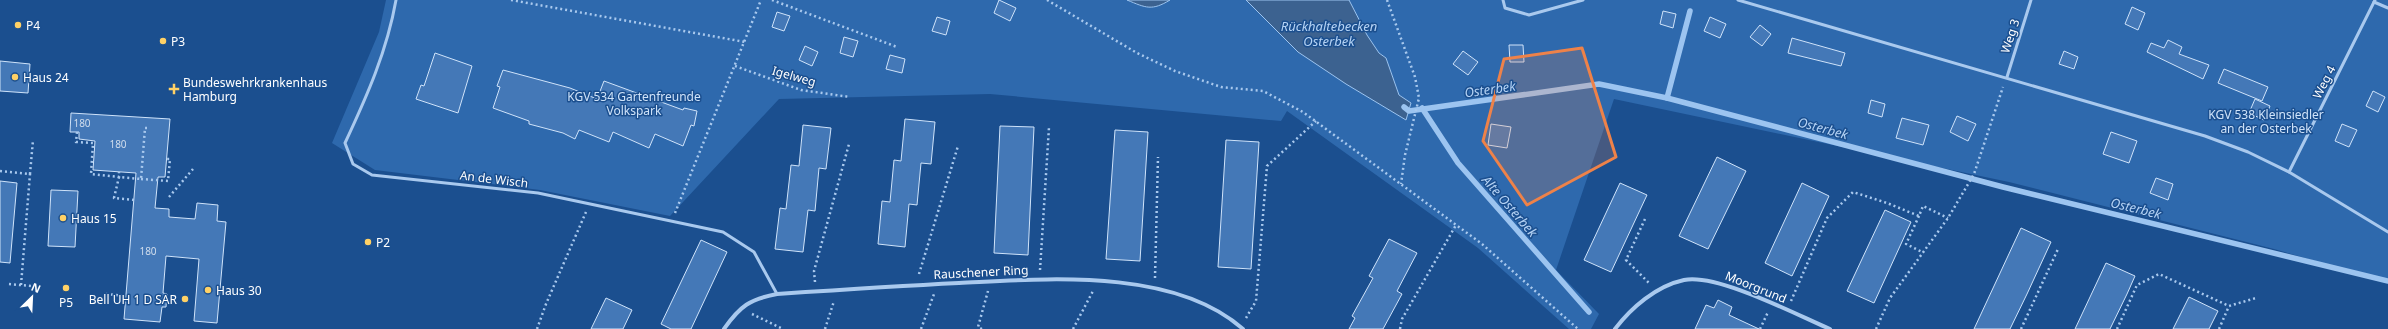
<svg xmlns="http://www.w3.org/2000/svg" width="2388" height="329" viewBox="0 0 2388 329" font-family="'Noto Sans',sans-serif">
  <rect width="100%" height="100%" fill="#1b4f8f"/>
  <!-- green -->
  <path fill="#2e69ad" d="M386 0H1127C1146 8 1152 11 1170 0H1246L1406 120 1411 103 1399 95 1386 58 1379 53 1367 35 1349 0H2388V282L2274 249 2009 182 1614 99 1556 270 1599 314 1591 329H1569L1478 248 1287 111 1281 121 990 94 779 99 670 216 540 190 375 170 332 143 379 32Z"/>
  <!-- water -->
  <g fill="#3c6290" stroke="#9cc4f0">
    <path d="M1127 0H1170C1152 11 1146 8 1127 0Z"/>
    <polygon points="1246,0 1349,0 1367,35 1379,53 1386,58 1399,95 1411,103 1406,120 1346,84 1298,52"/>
  </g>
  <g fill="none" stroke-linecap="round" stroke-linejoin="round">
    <!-- stream -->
    <g stroke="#9cc4f0" stroke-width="5.5">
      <polyline points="1667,98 1690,11"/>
      <polyline points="1404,107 1409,111 1599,84 1667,98 2003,187 2388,281"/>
      <polyline points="1422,108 1458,163 1589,312"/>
    </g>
  </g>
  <!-- building -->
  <g fill="#4478b7" stroke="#cfe3fa">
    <polygon points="999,0 1016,8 1010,21 994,13"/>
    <polygon points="2132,7 2145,13 2138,30 2125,24"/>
    <polygon points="1663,11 1676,14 1673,28 1660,24"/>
    <polygon points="777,12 790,16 784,31 772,27"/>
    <polygon points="937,17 950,21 946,35 932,31"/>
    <polygon points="1710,17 1726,24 1720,38 1704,31"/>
    <polygon points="1760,25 1771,34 1762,46 1750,37"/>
    <polygon points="844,37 858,41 853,57 840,53"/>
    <polygon points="1792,38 1845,53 1841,66 1788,53"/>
    <polygon points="2168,40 2182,47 2179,54 2209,65 2203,79 2147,52 2151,43 2164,48"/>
    <polygon points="1509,45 1523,45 1524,62 1510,62"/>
    <polygon points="805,46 818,52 812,66 799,60"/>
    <polygon points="1463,51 1478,62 1468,75 1453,64"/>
    <polygon points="2064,51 2078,57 2074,69 2059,64"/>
    <polygon points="435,53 472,66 458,113 416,99 421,85 424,86"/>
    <polygon points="890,55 905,59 902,73 886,69"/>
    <polygon points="0,61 30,64 28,93 0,91"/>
    <polygon points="2224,69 2268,87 2262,101 2218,83"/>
    <polygon points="503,70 570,88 597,99 604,81 683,110 684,108 697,111 694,126 691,125 683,146 655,134 649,148 613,132 609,142 579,130 575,139 563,133 529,124 529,121 493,108 500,87 497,86"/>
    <polygon points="2373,91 2385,97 2378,112 2366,106"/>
    <polygon points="2255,99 2270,106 2264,120 2249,113"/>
    <polygon points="1871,100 1885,104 1882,117 1868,113"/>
    <polygon points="71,113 170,119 165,177 158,177 155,208 169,209 169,217 195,219 197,203 218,205 217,221 226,222 217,323 194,321 199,259 166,256 163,293 167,294 166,307 162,307 160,322 124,319 136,173 93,170 95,141 79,139 79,132 70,132"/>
    <polygon points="1957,116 1976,124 1968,141 1950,132"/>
    <polygon points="1902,118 1929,125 1923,145 1896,138"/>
    <polygon points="905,119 935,122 931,164 921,163 917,205 909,204 905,247 878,244 882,201 890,202 894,160 901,161"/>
    <polygon points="1491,124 1511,127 1507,148 1488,145"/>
    <polygon points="2342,124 2357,130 2349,147 2335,141"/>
    <polygon points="803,125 831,128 826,169 819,168 815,211 808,210 803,252 775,249 780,208 786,209 791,165 799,166"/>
    <polygon points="1000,126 1034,127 1028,255 994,253"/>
    <polygon points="1115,130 1148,132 1140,261 1106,259"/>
    <polygon points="2111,132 2137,141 2129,163 2103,154"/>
    <polygon points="1226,140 1259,142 1251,269 1218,267"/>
    <polygon points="1717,157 1746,171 1708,249 1679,236"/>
    <polygon points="2156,178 2173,184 2168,200 2150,193"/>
    <polygon points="0,181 17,183 10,263 0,262"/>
    <polygon points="1620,183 1647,195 1611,272 1584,260"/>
    <polygon points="1802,183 1829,196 1792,276 1765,263"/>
    <polygon points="51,190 78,191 75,247 48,246"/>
    <polygon points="1885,210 1911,222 1874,303 1847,291"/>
    <polygon points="2021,228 2051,242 2027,294 2010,329 1974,329"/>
    <polygon points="1389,239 1417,253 1397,291 1402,294 1383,329 1349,329 1355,318 1352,316 1373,278 1369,276"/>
    <polygon points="701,240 727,252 691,329 671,329 661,324"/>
    <polygon points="2106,263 2135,276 2127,294 2110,329 2075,329"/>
    <polygon points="2189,297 2218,311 2209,329 2173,329"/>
    <polygon points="606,298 632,310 623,329 591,329"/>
    <polygon points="1718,300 1732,307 1729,315 1759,329 1695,329 1706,305 1714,308"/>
  </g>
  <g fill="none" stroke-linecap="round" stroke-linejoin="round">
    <!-- path -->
    <g stroke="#a9c9ee" stroke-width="2.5" stroke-dasharray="2 3" stroke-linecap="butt">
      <polyline points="511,0 745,42"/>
      <polyline points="772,0 897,47"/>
      <polyline points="1047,0 1137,53 1175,71 1221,87 1263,91 1303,112 1482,244 1578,329"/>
      <polyline points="1387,0 1415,77 1419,98 1405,155 1401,184"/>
      <polyline points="735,66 801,90 850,97"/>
      <polyline points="77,132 76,142 93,143 91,174 119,177 119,172"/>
      <polyline points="0,171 30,174 33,140"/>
      <polyline points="141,179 168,181 170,159 167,159"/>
      <polyline points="169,197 193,169"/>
      <polyline points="134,200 114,198 119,177 141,179 145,128 147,128"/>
      <polyline points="675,213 761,0"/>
      <polyline points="1919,216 1906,244 1922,252"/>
      <polyline points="1645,219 1626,260 1649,283"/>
      <polyline points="1040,270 1049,127"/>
      <polyline points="919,274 958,146"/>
      <polyline points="1155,278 1158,157"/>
      <polyline points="815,282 814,271 849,144"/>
      <polyline points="9,284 31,286"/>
      <polyline points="21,285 30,174"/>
      <polyline points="106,294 126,296"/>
      <polyline points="1791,301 1827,218 1853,192 1887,203 1919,216 1923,206 1948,218"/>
      <polyline points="752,314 783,329"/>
      <polyline points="1246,318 1256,301 1267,166 1316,121"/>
      <polyline points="537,329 546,304 586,212"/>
      <polyline points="825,329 834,301"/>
      <polyline points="921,329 934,294"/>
      <polyline points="982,329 978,327 988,291"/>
      <polyline points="1073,329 1093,291"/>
      <polyline points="1400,329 1402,319 1456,225"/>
      <polyline points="1760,329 1768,312"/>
      <polyline points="1876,329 1890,298 1948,218 1974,174 2003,87"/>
      <polyline points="2021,329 2058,249"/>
      <polyline points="2117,329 2137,285 2159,274 2229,306 2256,298"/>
      <polyline points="2219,329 2229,306"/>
    </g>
    <!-- lane -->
    <g stroke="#a9c9ee" stroke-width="3">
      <path d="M396 0C387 51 367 96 345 143L353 164 372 175 538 193 723 232 754 252 777 294"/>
      <polyline points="1503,0 1505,8 1529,15 1583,0"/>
      <polyline points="1738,0 2205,136 2248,152 2289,172 2388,232"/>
      <polyline points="2374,2 2388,8"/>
      <polyline points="2007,77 2031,0"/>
      <polyline points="2289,172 2375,0"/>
    </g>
    <!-- street -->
    <g stroke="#a9c9ee" stroke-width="4">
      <path d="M724 329C740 306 750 299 777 294 837 290 898 286 959 283 1045 279 1173 267 1243 329"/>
      <path d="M1615 329C1631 308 1656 286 1684 280 1717 273 1797 315 1830 329"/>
    </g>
  </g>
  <!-- marked area -->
  <path fill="#ee8249" fill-opacity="0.2" stroke="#ee8249" stroke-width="3" stroke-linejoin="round" d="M1582 48 1616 157 1527 205 1483 141 1504 59Z"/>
  <!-- markers -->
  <g fill="#ffd166" stroke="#1b4f8f" stroke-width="1.5">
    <circle cx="18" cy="25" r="4"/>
    <circle cx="163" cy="41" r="4"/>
    <circle cx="15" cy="77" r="4"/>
    <path d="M172 83h4v4h4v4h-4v4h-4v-4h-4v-4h4z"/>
    <circle cx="63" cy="218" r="4"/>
    <circle cx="368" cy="242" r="4"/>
    <circle cx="66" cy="288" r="4"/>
    <circle cx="208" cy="290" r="4"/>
    <circle cx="185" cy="299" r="4"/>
  </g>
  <g text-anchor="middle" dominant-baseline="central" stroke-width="3" stroke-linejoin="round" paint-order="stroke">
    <!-- number labels -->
    <g font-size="10" fill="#d0dded">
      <text x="82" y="123">180</text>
      <text x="118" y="144">180</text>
      <text x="148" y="251">180</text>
    </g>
    <!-- poi labels -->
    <g font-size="12" fill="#fff" stroke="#1b4f8f" text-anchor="start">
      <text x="26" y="25">P4</text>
      <text x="171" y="41">P3</text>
      <text x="23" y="77">Haus 24</text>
      <text x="183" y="82">Bundeswehrkrankenhaus<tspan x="183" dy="14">Hamburg</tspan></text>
      <text x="71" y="218">Haus 15</text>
      <text x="376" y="242">P2</text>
      <text x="216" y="290">Haus 30</text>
      <text x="177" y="299" text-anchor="end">Bell UH 1 D SAR</text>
      <text x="66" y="302" text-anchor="middle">P5</text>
    </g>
    <!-- street labels -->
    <g font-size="12" fill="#fff" stroke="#1b4f8f">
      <text transform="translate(2010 36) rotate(-72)">Weg 3</text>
      <text transform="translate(794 76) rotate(16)">Igelweg</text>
      <text transform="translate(2324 82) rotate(-63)">Weg 4</text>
      <text transform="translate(494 179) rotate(7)">An de Wisch</text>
      <text transform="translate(981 272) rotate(-3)">Rauschener Ring</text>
      <text transform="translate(1756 287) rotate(22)">Moorgrund</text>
    </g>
    <!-- park labels -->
    <g font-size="12" fill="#cfe3fa" stroke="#1b4f8f">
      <text x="634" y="96">KGV 534 Gartenfreunde<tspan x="634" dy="14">Volkspark</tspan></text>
      <text x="2266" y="114">KGV 538 Kleinsiedler<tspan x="2266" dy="14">an der Osterbek</tspan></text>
    </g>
    <!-- water labels -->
    <g font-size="13" font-style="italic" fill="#b5d3f5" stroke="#1b4f8f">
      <text x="1329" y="26">Rückhaltebecken<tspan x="1329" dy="15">Osterbek</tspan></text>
      <text transform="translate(1490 89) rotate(-8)">Osterbek</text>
      <text transform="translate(1823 128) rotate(15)">Osterbek</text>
      <text transform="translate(1510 206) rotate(49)">Alte Osterbek</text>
      <text transform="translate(2136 208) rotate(14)">Osterbek</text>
    </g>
  </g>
  <!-- north arrow -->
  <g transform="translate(32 297) rotate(24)" stroke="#1b4f8f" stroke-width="3" paint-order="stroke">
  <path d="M0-3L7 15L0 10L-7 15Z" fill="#ffffff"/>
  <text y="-6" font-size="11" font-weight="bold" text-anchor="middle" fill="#ffffff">N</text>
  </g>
</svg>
